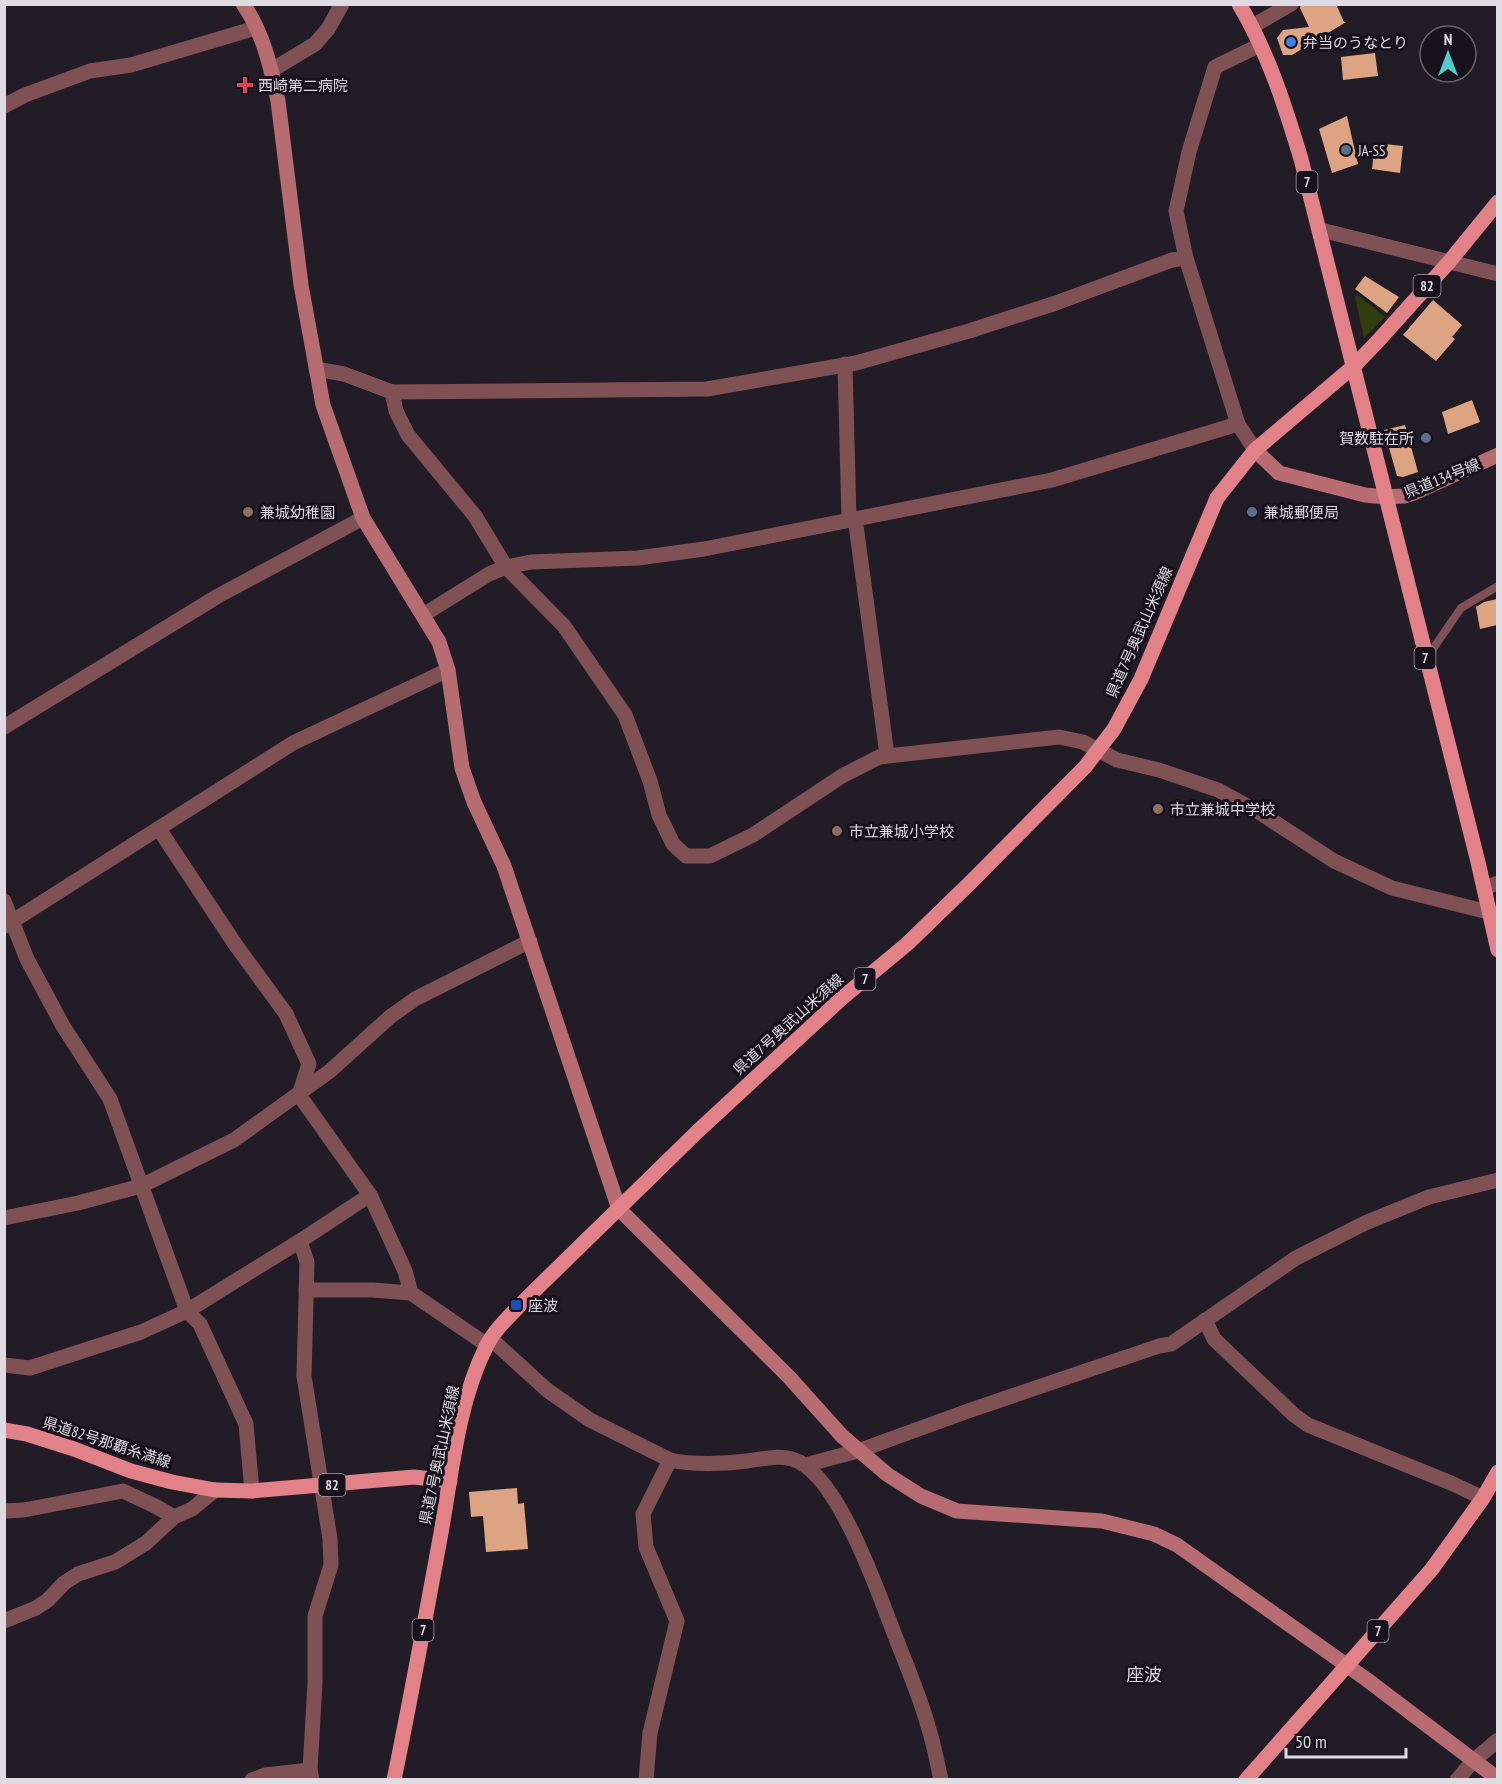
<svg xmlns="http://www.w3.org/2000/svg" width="1502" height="1784" viewBox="0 0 1502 1784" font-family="'PT Sans Narrow','Noto Sans JP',sans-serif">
  <rect width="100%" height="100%" fill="#221c27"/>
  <!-- green -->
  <polygon fill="#303d0f" points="1358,295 1385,317 1364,338 1355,297"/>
  <!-- building -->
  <g fill="#dda484">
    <polygon points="1301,4 1336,4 1344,22 1346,22 1292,55 1283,55 1277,38 1283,30 1309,27 1300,8"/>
    <polygon points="1375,53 1378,76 1343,80 1341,57"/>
    <polygon points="1347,116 1358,164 1332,173 1319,129"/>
    <polygon points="1375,143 1403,146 1400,173 1372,169"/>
    <polygon points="1365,276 1399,297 1387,313 1355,289"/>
    <polygon points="1433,300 1462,325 1452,337 1455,339 1436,361 1403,335"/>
    <polygon points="1472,400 1480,422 1448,434 1442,412"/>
    <polygon points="1405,425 1418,472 1403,477 1397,476 1384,430"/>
    <polygon points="1497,599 1497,625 1480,629 1476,607 1484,602"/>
    <polygon points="517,1488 518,1504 524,1503 528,1549 486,1552 483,1516 471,1517 469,1492"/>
  </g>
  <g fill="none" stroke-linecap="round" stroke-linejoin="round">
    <!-- lane -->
    <polyline stroke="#805154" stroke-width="8" points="1426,659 1461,608 1498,586"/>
    <!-- street -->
    <g stroke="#805154" stroke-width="15">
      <polyline points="1253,26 1291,4"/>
      <polyline points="272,70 315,44 328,29 342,4"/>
      <polyline points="4,106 25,95 90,71 131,65 256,28"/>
      <polyline points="1321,230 1498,274"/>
      <polyline points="845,364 849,519"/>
      <polyline points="316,369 344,374 392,392 707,389 856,363 969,331 1056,303 1172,260 1186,258"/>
      <polyline points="392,392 396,411 408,435 475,516 506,567 564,626 625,715 650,781 659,815 673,844 686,856 710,856 753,835 842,776 879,757 1059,737 1083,742 1117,760 1159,770 1218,790 1262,814 1334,861 1392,888 1488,912"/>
      <polyline points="1255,450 1238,424 1186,258 1176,211 1189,152 1215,67 1260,45"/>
      <polyline points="855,518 887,755"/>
      <polyline points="423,615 489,574 506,567 531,562 638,558 704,549 1052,480 1238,424"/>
      <polyline points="4,727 218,596 363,518"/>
      <polyline points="159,829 235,944 286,1014 309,1064 299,1095"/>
      <polyline points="1484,888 1498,883"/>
      <polyline points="4,901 27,959 63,1026 110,1099 187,1311 200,1324 246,1424 252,1491"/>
      <polyline points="5,926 293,743 448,670"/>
      <polyline points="299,1095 370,1195 405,1271 411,1293"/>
      <polyline points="4,1218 78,1203 141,1186 234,1140 330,1071 391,1016 415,999 530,941"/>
      <polyline points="300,1241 307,1262 304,1376 330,1539 331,1565 315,1616 315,1683 310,1770 312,1780"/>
      <polyline points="306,1290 373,1290 411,1293 487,1345"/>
      <polyline points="1205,1320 1214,1339 1294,1415 1308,1425 1451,1483 1483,1498"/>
      <path d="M491 1339 547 1390 590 1420 670 1460C691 1465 725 1464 747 1461 762 1459 777 1455 792 1459 838 1471 880 1598 897 1641 908 1669 920 1697 928 1726 934 1744 937 1762 941 1780"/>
      <polyline points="4,1365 30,1368 141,1332 187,1311 300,1241 370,1195"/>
      <polyline points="805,1465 858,1451 968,1411 1159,1346 1171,1344 1296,1258 1365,1223 1429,1197 1498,1180"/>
      <polyline points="4,1511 24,1510 123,1491 157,1507 174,1517"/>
      <polyline points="4,1621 36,1608 48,1600 64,1583 78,1574 115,1562 146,1543 174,1517 192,1509 215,1490"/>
      <polyline points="252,1780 265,1775 310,1770"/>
      <polyline points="646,1780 650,1733 677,1621 646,1547 643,1514 670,1460"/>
      <polyline points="1457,1780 1473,1761 1498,1740"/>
    </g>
    <!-- secondary -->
    <g stroke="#b76c72" stroke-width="15">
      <path d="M243 4C263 32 271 68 278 101L301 285 323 405 363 518 439 642 448 670 462 768 474 802 504 866 619 1209 789 1377 842 1436 888 1475 921 1496 957 1511 1102 1521 1154 1534 1177 1545 1366 1679 1498 1779"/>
      <polyline points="1255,450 1279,473 1365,495 1385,497 1404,496 1414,493 1498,455"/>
    </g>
    <!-- primary -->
    <g stroke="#e38189" stroke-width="15">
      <path d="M1239 4C1268 52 1285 106 1301 159L1478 862 1498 950"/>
      <polyline points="4,1430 27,1434 74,1449 131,1471 172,1482 215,1490 252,1491 414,1477 450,1481"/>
      <path d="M394 1780C411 1697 426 1615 441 1533 452 1471 458 1403 486 1347 495 1328 513 1313 527 1298L698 1131 842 998 907 944 970 883 1085 767 1114 729 1141 679 1217 498 1255 450 1354 366 1378 341 1449 262 1498 202"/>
      <polyline points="1246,1780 1432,1569 1483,1498 1498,1472"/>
    </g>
  </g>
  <!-- markers -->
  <circle fill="#3f7fe0" stroke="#18121d" stroke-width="2" cx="1291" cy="42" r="6"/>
  <path fill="#e0444e" stroke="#18121d" stroke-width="2" d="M242 76h6v6h6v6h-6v6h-6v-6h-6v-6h6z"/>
  <g fill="#5c6f8a" stroke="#18121d" stroke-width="2">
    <circle cx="1346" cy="150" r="6"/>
    <circle cx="1426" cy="438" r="6"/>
    <circle cx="1252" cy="512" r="6"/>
  </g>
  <g fill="#8d6e63" stroke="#18121d" stroke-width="2">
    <circle cx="248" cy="512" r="6"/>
    <circle cx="1158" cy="809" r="6"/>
    <circle cx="837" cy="831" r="6"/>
  </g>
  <rect fill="#1a4fb4" stroke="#18121d" stroke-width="2" x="510" y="1299" width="12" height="12" rx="3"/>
  <g text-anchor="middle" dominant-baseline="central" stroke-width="6" stroke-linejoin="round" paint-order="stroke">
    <!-- shield labels -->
    <g fill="#18121d" stroke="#a39fa8" stroke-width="1.5">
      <rect x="1296.5" y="171" width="21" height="22" rx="4.5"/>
      <rect x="1413.5" y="275" width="27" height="22" rx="4.5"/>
      <rect x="1414.5" y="647" width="21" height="22" rx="4.5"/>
      <rect x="854.5" y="968" width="21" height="22" rx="4.5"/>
      <rect x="318.5" y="1474" width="27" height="22" rx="4.5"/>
      <rect x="412.5" y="1619" width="21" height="22" rx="4.5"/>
      <rect x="1367.5" y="1620" width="21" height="22" rx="4.5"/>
    </g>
    <g font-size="14" font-weight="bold" fill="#dfdbe3">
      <text x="1307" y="182">7</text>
      <text x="1427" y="286">82</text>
      <text x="1425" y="658">7</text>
      <text x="865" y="979">7</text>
      <text x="332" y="1485">82</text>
      <text x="423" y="1630">7</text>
      <text x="1378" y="1631">7</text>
    </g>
    <!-- poi labels -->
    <g font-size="15" fill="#dfdbe3" stroke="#18121d" text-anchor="start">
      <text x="1303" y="42">弁当のうなとり</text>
      <text x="258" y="85">西崎第二病院</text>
      <text x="1358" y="150">JA-SS</text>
      <text x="1414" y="438" text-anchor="end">賀数駐在所</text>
      <text x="260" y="512">兼城幼稚園</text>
      <text x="1264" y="512">兼城郵便局</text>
      <text x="1170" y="809">市立兼城中学校</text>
      <text x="849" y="831">市立兼城小学校</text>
      <text x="528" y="1305">座波</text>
    </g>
    <!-- street labels -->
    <g font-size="15" fill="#dfdbe3" stroke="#18121d">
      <text transform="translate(1442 478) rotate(-22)">県道134号線</text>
      <text transform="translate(1139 632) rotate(-66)">県道7号奥武山米須線</text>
      <text transform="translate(788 1024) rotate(-42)">県道7号奥武山米須線</text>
      <text transform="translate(107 1442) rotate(18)">県道82号那覇糸満線</text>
      <text transform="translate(439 1455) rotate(-78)">県道7号奥武山米須線</text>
    </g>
    <!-- quarter labels -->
    <g font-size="18" fill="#dfdbe3" stroke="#18121d">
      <text x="1144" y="1674">座波</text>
    </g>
  </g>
  <!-- border -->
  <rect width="1502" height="1784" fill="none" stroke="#dfdbe3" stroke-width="12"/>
  <!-- north arrow -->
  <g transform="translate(1448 54)"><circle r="28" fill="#18121d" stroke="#68626c" stroke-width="1.5"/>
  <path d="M0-4.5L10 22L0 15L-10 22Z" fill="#53cdcb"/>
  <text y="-9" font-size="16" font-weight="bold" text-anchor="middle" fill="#dfdbe3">N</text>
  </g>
  <!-- scale -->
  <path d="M1286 1748v9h120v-9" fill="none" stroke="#dfdbe3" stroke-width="3"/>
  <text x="1295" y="1748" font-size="18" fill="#dfdbe3" stroke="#18121d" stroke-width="4.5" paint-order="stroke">50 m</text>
</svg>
